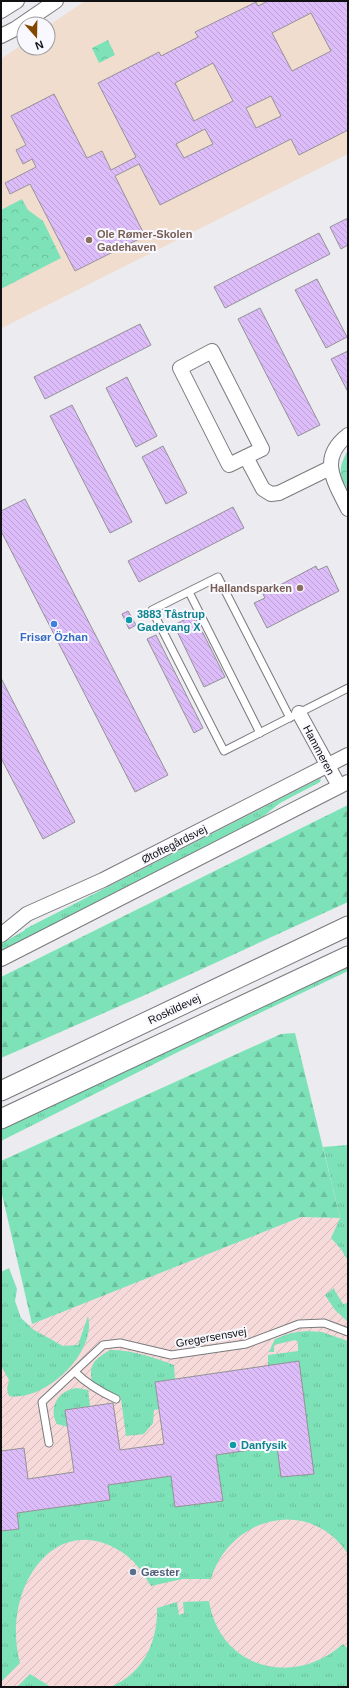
<svg xmlns="http://www.w3.org/2000/svg" width="349" height="1688" viewBox="0 0 349 1688" font-family="Arial,sans-serif">
  <defs>
    <pattern id="industrial-furrows" width="10" height="10" patternUnits="userSpaceOnUse"><rect width="10" height="10" fill="#f5dad9"/><path d="M-1 1l2-2M0 10L10 0M9 11l2-2" fill="none" stroke="#d1bab9"/></pattern>
    <pattern id="grass-tufts" width="24" height="20" patternUnits="userSpaceOnUse"><rect width="24" height="20" fill="#7de2b8"/><path d="M3 7l-1-3M5 7V3M7 7l1-3M15 17l-1-3M17 17v-4M19 17l1-3" fill="none" stroke="#6bc19d"/></pattern>
    <pattern id="forest-firs" width="22" height="20" patternUnits="userSpaceOnUse"><rect width="22" height="20" fill="#7de2b8"/><path d="M5 1l3.5 6h-7zM16 11l3.5 6h-7z" fill="#6bc19d"/></pattern>
    <pattern id="park-crowns" width="20" height="18" patternUnits="userSpaceOnUse"><rect width="20" height="18" fill="#7de2b8"/><path d="M2 6a3 3 0 1 1 6 0M12 15a3 3 0 1 1 6 0" fill="none" stroke="#6bc19d"/></pattern>
    <pattern id="building-back-hatch" width="6" height="6" patternUnits="userSpaceOnUse"><rect width="6" height="6" fill="#ddbcfa"/><path d="M-1 5l2 2M0 0l6 6M5-1l2 2" fill="none" stroke="#bda1d5"/></pattern>
  </defs>
  <rect width="100%" height="100%" fill="#ebebf0"/>
  <!-- industrial -->
  <polygon fill="url(#industrial-furrows)" points="301,1217 348,1218 348,1687 1,1687 1,1336"/>
  <!-- education -->
  <polygon fill="#f1ddce" points="85,1 348,1 348,154 2,328 1,59 24,43 24,48 48,48 48,26"/>
  <!-- grass -->
  <g fill="url(#grass-tufts)">
    <polygon points="321,778 320,782 280,803 255,823 1,952 1,944 25,930 25,929"/>
    <polygon points="348,964 348,971 180,1051 1,1141 1,1129"/>
    <polygon points="348,1145 348,1261 341,1249 331,1238 340,1218 323,1147"/>
    <path d="M9 1268 17 1289 15 1301 21 1318 34 1330 63 1346 78 1345 88 1316C97 1353 45 1402 9 1396L7 1389 9 1380 1 1366V1272Z"/>
    <polygon points="334,1288 335,1291 343,1304 348,1303 348,1322 335,1310 325,1295"/>
    <path d="M307 1331 322 1332 348 1341V1554C310 1496 230 1516 211 1579H182L151 1586C143 1574 137 1563 126 1555 58 1505 0 1587 20 1663L1 1682V1531L19 1529 17 1513 110 1500 108 1485 171 1476 175 1507 223 1501 216 1455 277 1446 282 1477 314 1474 299 1362 268 1366V1355L298 1351V1342L295 1340 274 1345V1352H269L275 1339 291 1333Z"/>
    <path d="M110 1350C133 1350 152 1357 174 1365L175 1379 155 1382 159 1409 154 1410 153 1423 144 1434 126 1436 121 1399 93 1383C87 1365 95 1359 110 1350Z"/>
    <path d="M77 1388 88 1390 90 1406 65 1410 68 1427 57 1424C48 1408 58 1390 77 1388Z"/>
    <path d="M209 1601C220 1669 294 1688 343 1644L348 1649V1687H110C143 1674 158 1642 157 1608L177 1602 179 1615 184 1613 183 1602Z"/>
    <polygon points="30,1674 51,1687 17,1687"/>
  </g>
  <!-- forest -->
  <g fill="url(#forest-firs)">
    <polygon points="348,805 348,902 145,995 1,1058 1,977"/>
    <polygon points="295,1033 340,1218 301,1217 32,1324 1,1190 1,1161 281,1034"/>
  </g>
  <!-- park -->
  <g fill="url(#park-crowns)">
    <polygon points="108,40 115,55 99,63 92,48"/>
    <polygon points="22,199 28,210 43,221 61,258 1,289 1,210"/>
    <path d="M347 452H348V490C339 474 338 469 347 452Z"/>
  </g>
  <!-- building -->
  <g fill="url(#building-back-hatch)" stroke="#949296" fill-rule="evenodd">
    <path d="M268 1H348V130L299 155 291 139 160 205 139 164 115 176 145 236 75 271 30 184 10 194 5 183 36 167 32 159 23 164 16 150 26 145 11 116 54 94 87 158 102 151 111 170 136 157 98 83 159 52 161 56 198 37 195 32 256 2 258 6ZM311 13 331 51 292 71 272 33ZM213 63 233 101 194 121 175 83ZM271 96 281 116 256 128 246 108ZM205 129 213 144 184 158 176 144Z"/>
    <polygon points="348,218 348,245 341,249 330,227"/>
    <polygon points="319,233 330,254 225,308 214,287"/>
    <polygon points="317,279 347,337 326,348 295,290"/>
    <polygon points="260,308 320,425 298,436 238,319"/>
    <polygon points="140,324 151,345 45,399 34,377"/>
    <polygon points="348,351 348,392 331,359"/>
    <polygon points="127,377 157,436 136,447 106,388"/>
    <polygon points="72,405 132,522 110,533 50,416"/>
    <polygon points="163,446 187,493 166,504 142,457"/>
    <polygon points="25,499 168,775 135,792 1,531 1,511"/>
    <polygon points="233,507 244,528 139,582 128,561"/>
    <polygon points="316,566 318,570 327,566 339,591 267,628 254,603 265,598 263,594"/>
    <polygon points="128,611 136,625 129,629 122,614"/>
    <polygon points="194,615 225,677 204,687 174,625"/>
    <polygon points="156,635 203,728 194,733 147,639"/>
    <polygon points="1,678 75,822 43,839 1,758"/>
    <polygon points="299,1361 314,1474 281,1477 277,1446 216,1455 223,1501 175,1507 171,1476 108,1485 110,1500 17,1513 19,1529 1,1531 1,1451 24,1448 28,1479 74,1472 65,1410 113,1403 120,1450 164,1444 155,1382"/>
  </g>
  <g fill="none" stroke-linecap="round" stroke-linejoin="round">
    <!-- lane casing -->
    <g stroke="#7a7a7e" stroke-width="9">
      <g id="lane">
        <polyline points="189,592 260,733"/>
        <polyline points="290,718 218,577 152,610 224,751 348,688"/>
        <path d="M75 1372C87 1384 101 1392 116 1399"/>
        <polyline points="49,1443 42,1402 103,1345 120,1343 171,1355 246,1344 299,1324 324,1323 348,1332"/>
      </g>
    </g>
    <!-- street casing -->
    <g stroke="#7a7a7e" stroke-width="16">
      <g id="street">
        <polyline points="1,11 17,1"/>
        <polyline points="1,36 15,29 56,1"/>
        <polygon points="212,351 262,449 229,465 180,368"/>
        <path d="M348 435C318 458 334 481 348 509"/>
        <polyline points="246,457 263,489 271,494 279,493 330,468"/>
        <polyline points="299,713 339,786"/>
        <polyline points="1,935 27,914 103,880 348,755"/>
        <polyline points="1,959 348,782"/>
      </g>
    </g>
    <!-- secondary casing -->
    <g stroke="#7a7a7e" stroke-width="21">
      <g id="secondary">
        <polyline points="1,1091 348,926"/>
        <polyline points="1,1119 348,956"/>
      </g>
    </g>
    <!-- lane -->
    <use href="#lane" stroke="#fff" stroke-width="7"/>
    <!-- street -->
    <use href="#street" stroke="#fff" stroke-width="14"/>
    <!-- secondary -->
    <use href="#secondary" stroke="#fff" stroke-width="19"/>
  </g>
  <!-- markers -->
  <g fill="#8d6e63" stroke="#f8f8fe" stroke-width="1.5">
    <circle cx="89" cy="240" r="4"/>
    <circle cx="300" cy="588" r="4"/>
  </g>
  <g fill="#0f9aa8" stroke="#f8f8fe" stroke-width="1.5">
    <circle cx="129" cy="620" r="4"/>
    <circle cx="233" cy="1445" r="4"/>
  </g>
  <circle fill="#3f7fe0" stroke="#f8f8fe" stroke-width="1.5" cx="54" cy="624" r="4"/>
  <circle fill="#5c6f8a" stroke="#f8f8fe" stroke-width="1.5" cx="133" cy="1572" r="4"/>
  <g text-anchor="middle" dominant-baseline="central" stroke-width="4" stroke-linejoin="round" paint-order="stroke">
    <!-- education labels -->
    <g font-size="11" font-weight="bold" fill="#785e54" stroke="#f8f8fe" text-anchor="start">
      <text x="97" y="234">Ole Rømer-Skolen<tspan x="97" dy="13">Gadehaven</tspan></text>
      <text x="292" y="588" text-anchor="end">Hallandsparken</text>
    </g>
    <!-- culture labels -->
    <g font-size="11" font-weight="bold" fill="#0d838f" stroke="#f8f8fe" text-anchor="start">
      <text x="137" y="614">3883 Tåstrup<tspan x="137" dy="13">Gadevang X</tspan></text>
      <text x="241" y="1445">Danfysik</text>
    </g>
    <!-- shop labels -->
    <g font-size="11" font-weight="bold" fill="#366cbe" stroke="#f8f8fe">
      <text x="54" y="637">Frisør Özhan</text>
    </g>
    <!-- street labels -->
    <g font-size="11" fill="#111113" stroke="#f8f8fe">
      <text transform="translate(319 750) rotate(62)">Hammeren</text>
      <text transform="translate(174 844) rotate(-27)">Øtoftegårdsvej</text>
      <text transform="translate(174 1009) rotate(-25)">Roskildevej</text>
      <text transform="translate(211 1337) rotate(-10)">Gregersensvej</text>
    </g>
    <!-- service labels -->
    <g font-size="11" font-weight="bold" fill="#4e5e75" stroke="#f8f8fe" text-anchor="start">
      <text x="141" y="1572">Gæster</text>
    </g>
  </g>
  <!-- border -->
  <rect width="349" height="1688" fill="none" stroke="#111113" stroke-width="4"/>
  <!-- north arrow -->
  <g transform="translate(36 36) rotate(160)"><circle r="19" fill="#f8f8fe" stroke="#9c9ca0"/>
  <path d="M0-3L7 15L0 10L-7 15Z" fill="#834700"/>
  <text y="-6" font-size="11" font-weight="bold" text-anchor="middle" fill="#111113">N</text>
  </g>
</svg>
